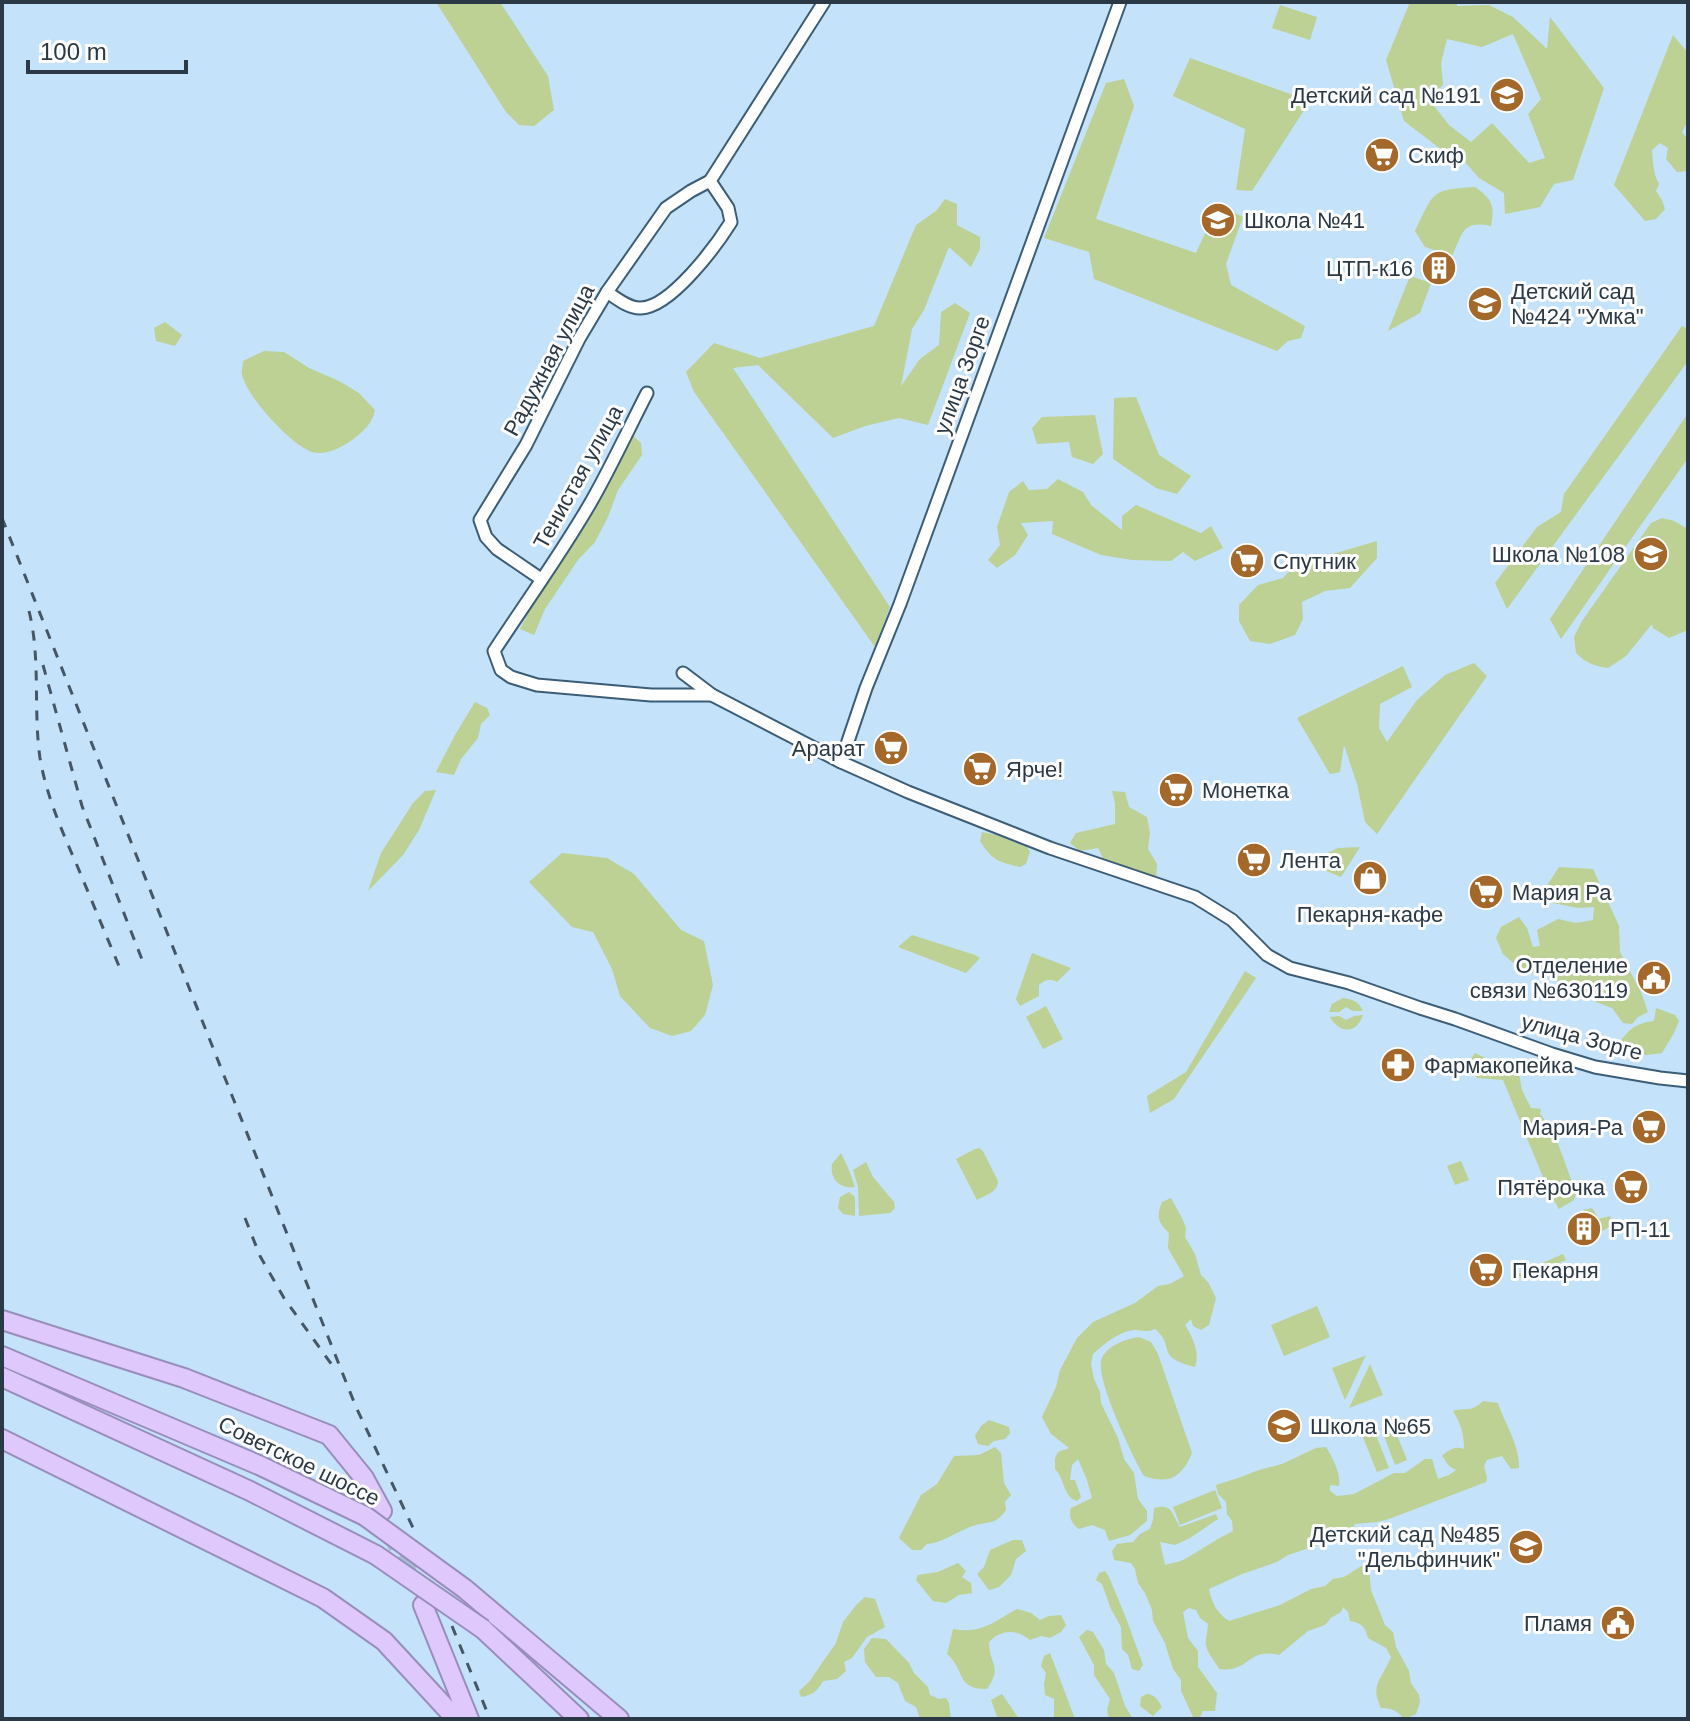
<svg xmlns="http://www.w3.org/2000/svg" width="1690" height="1721" viewBox="0 0 1690 1721" font-family="Arial,sans-serif">
  <rect width="100%" height="100%" fill="#c4e2fa"/>
  <!-- green -->
  <g fill="#bcd193" fill-rule="evenodd">
    <polygon points="436,2 500,2 548,76 554,110 534,126 519,125 506,112"/>
    <path d="M1410 2H1457V6L1489 5 1513 17 1547 49 1550 17 1604 88 1573 180 1554 184 1540 207 1505 214 1504 193 1479 178 1464 161 1438 147 1404 121 1386 60ZM1513 34 1541 99 1528 114 1545 158 1529 163 1492 123 1471 142 1449 125 1431 102 1443 84 1441 63 1447 39 1482 47Z"/>
    <polygon points="1280,5 1317,17 1310,40 1272,28"/>
    <path d="M1673 35 1688 53V120L1682 132 1688 140V171L1677 172 1666 159 1668 148 1660 143 1652 150C1653 163 1653 173 1659 184L1656 191 1662 200 1665 209 1656 219 1645 221 1614 185Z"/>
    <polygon points="1190,58 1310,101 1252,191 1236,190 1245,129 1173,96"/>
    <polygon points="1124,79 1134,106 1096,219 1196,253 1208,227 1227,209 1243,217 1226,264 1231,285 1305,326 1301,338 1288,341 1277,351 1094,279 1089,252 1044,238 1106,83"/>
    <path d="M1475 187C1492 199 1495 205 1491 226 1462 220 1463 233 1452 256L1425 247 1415 231C1435 191 1430 190 1475 187Z"/>
    <polygon points="945,199 957,204 957,225 980,237 980,249 971,267 949,247 924,310 912,329 901,386 920,359 939,345 941,312 955,303 970,313 928,425 899,418 865,426 833,438 758,365 733,368 890,607 875,647 694,392 686,372 714,343 760,358 874,326 916,225 936,211"/>
    <polygon points="1410,276 1431,283 1420,313 1388,331"/>
    <polygon points="165,322 182,335 175,346 156,341 154,328"/>
    <polygon points="1682,326 1688,329 1688,361 1507,609 1495,583 1537,527 1561,512 1564,494"/>
    <path d="M264 351 284 352 309 368 339 381 359 393 375 410C374 414 373 418 371 421 361 437 331 458 312 452 292 446 245 395 242 374 241 370 243 365 243 361Z"/>
    <polygon points="1136,397 1159,455 1191,476 1177,494 1156,488 1113,459 1114,398"/>
    <polygon points="1688,413 1688,458 1561,639 1550,619"/>
    <polygon points="1095,415 1103,454 1093,464 1072,457 1069,442 1037,444 1032,428 1042,417"/>
    <polygon points="629,432 641,443 642,455 618,490 608,517 595,542 578,560 545,609 534,635 520,629 552,567"/>
    <polygon points="1058,479 1083,492 1091,505 1122,530 1122,516 1136,505 1201,533 1211,526 1223,548 1195,561 1183,552 1171,561 1132,560 1101,555 1052,534 1053,521 1021,523 1028,535 1015,555 997,568 988,560 1000,545 997,527 1009,492 1023,481 1029,490 1047,489"/>
    <path d="M1662 518 1674 521 1688 529V630L1669 638 1653 628 1652 624 1626 656 1608 668C1594 666 1586 663 1576 653L1574 637 1582 621 1651 523Z"/>
    <polygon points="1377,541 1377,558 1350,588 1325,591 1302,602 1303,619 1295,635 1270,644 1250,641 1239,621 1239,605 1258,585 1283,578 1295,565"/>
    <polygon points="1474,663 1487,676 1377,834 1365,822 1357,784 1344,745 1340,772 1330,774 1297,718 1403,666 1412,687 1380,704 1379,728 1387,742 1417,700 1445,675"/>
    <polygon points="475,702 487,708 490,715 481,724 478,738 461,759 454,775 436,772 455,735"/>
    <polygon points="436,790 419,830 403,855 368,891 381,853 413,803 425,791"/>
    <polygon points="1112,791 1125,792 1129,807 1147,817 1150,833 1148,849 1157,864 1156,879 1105,862 1098,848 1080,851 1070,843 1076,833 1115,824 1115,803"/>
    <path d="M982 832 996 835 1027 847 1030 852 1026 864 1020 867C998 862 992 860 980 841Z"/>
    <polygon points="1360,847 1341,877 1306,863 1338,848"/>
    <polygon points="562,853 607,858 634,874 681,930 704,941 713,985 705,1015 691,1031 672,1036 650,1028 620,996 612,969 593,932 572,927 529,882"/>
    <polygon points="1559,867 1593,869 1619,926 1620,952 1641,992 1648,1012 1638,1017 1632,1024 1623,1023 1612,1008 1596,1002 1580,989 1569,988 1546,973 1525,973 1503,954 1496,938 1501,927 1519,917 1527,928 1533,947 1540,946 1537,930 1558,919 1576,923 1593,920 1594,907 1578,908 1553,903 1548,884"/>
    <polygon points="912,935 975,955 980,958 966,973 898,947"/>
    <path d="M1032 953 1071 968 1057 982C1050 978 1044 980 1039 985V996L1020 1006 1016 999Z"/>
    <polygon points="1245,971 1256,978 1174,1099 1150,1113 1147,1096 1186,1072"/>
    <path d="M1343 998C1353 999 1359 1002 1363 1011H1353L1346 1007 1339 1012H1329L1332 1004Z"/>
    <polygon points="1046,1006 1063,1039 1043,1049 1026,1017"/>
    <path d="M1656 1008 1675 1015 1679 1021 1674 1033 1662 1053 1647 1055 1615 1049C1626 1033 1633 1023 1654 1021Z"/>
    <path d="M1363 1015C1357 1034 1339 1034 1330 1017L1339 1016 1346 1020 1354 1016Z"/>
    <polygon points="1475,1053 1502,1066 1514,1066 1519,1073 1522,1090 1531,1108 1541,1109 1540,1114 1553,1130 1576,1193 1574,1200 1559,1209 1550,1194 1503,1080 1477,1078 1468,1063"/>
    <path d="M979 1148 983 1151 998 1181C998 1192 986 1195 977 1200L956 1159 975 1149Z"/>
    <path d="M841 1153 849 1170 855 1187C839 1189 830 1179 832 1164Z"/>
    <polygon points="1461,1161 1469,1180 1455,1185 1447,1166"/>
    <polygon points="866,1162 873,1177 894,1202 895,1208 890,1213 859,1216 858,1187 853,1170"/>
    <polygon points="849,1192 855,1197 855,1216 843,1214 838,1208 840,1197"/>
    <path d="M1171 1198 1182 1218 1186 1228 1185 1237 1195 1254 1201 1275 1208 1282 1216 1298 1209 1325 1201 1330 1193 1326 1191 1319 1185 1325C1193 1338 1200 1352 1195 1367 1154 1357 1176 1346 1155 1329 1146 1333 1144 1330 1135 1330 1119 1331 1104 1344 1093 1354L1091 1364 1094 1379 1100 1392 1101 1403 1118 1438 1124 1459 1134 1473 1138 1499 1147 1511V1521L1130 1535 1109 1541 1105 1530 1092 1525 1079 1529C1072 1524 1068 1517 1071 1508L1092 1498 1087 1480 1078 1459 1072 1465 1070 1480H1075L1081 1497 1077 1501C1063 1497 1065 1479 1055 1469V1458L1058 1452 1069 1448 1051 1434 1042 1417 1056 1387 1060 1370 1077 1338 1093 1322 1135 1303 1158 1286 1170 1284 1184 1276 1168 1248 1169 1233C1158 1222 1156 1217 1162 1202Z"/>
    <polygon points="1592,1208 1599,1219 1610,1216 1613,1225 1593,1236 1584,1210"/>
    <polygon points="1563,1254 1566,1260 1521,1279 1518,1274"/>
    <polygon points="1317,1306 1330,1337 1284,1356 1271,1325"/>
    <path d="M1139 1337 1151 1342 1158 1354 1192 1453C1182 1477 1169 1485 1144 1476 1134 1459 1093 1375 1102 1358 1108 1345 1126 1339 1139 1337Z"/>
    <polygon points="1367,1355 1366,1355 1345,1400 1332,1368"/>
    <polygon points="1370,1364 1383,1395 1349,1408"/>
    <path d="M1483 1401 1498 1403C1505 1424 1520 1446 1519 1468L1511 1469 1502 1456 1487 1460 1484 1466 1487 1478 1486 1482 1389 1519 1377 1522 1355 1524 1351 1530 1342 1534 1335 1535 1318 1545 1288 1555 1277 1562 1242 1574 1209 1589C1212 1604 1217 1613 1229 1621L1280 1605 1311 1589 1325 1586 1333 1579 1344 1577 1363 1565 1369 1570 1371 1590 1385 1625 1393 1632 1396 1647 1409 1671 1411 1683 1419 1695 1420 1702 1416 1714 1404 1719C1398 1711 1391 1708 1381 1708 1369 1684 1383 1678 1391 1657L1386 1648 1368 1638C1365 1627 1362 1623 1350 1621L1348 1612 1343 1607 1341 1612 1331 1618 1325 1625 1308 1631 1279 1655C1247 1647 1250 1673 1219 1669 1215 1661 1208 1655 1206 1645 1205 1638 1208 1631 1208 1624L1200 1618 1196 1610 1189 1608 1183 1612 1188 1638 1198 1651V1667L1217 1693 1215 1711H1203L1200 1717 1201 1719H1194L1181 1691V1680L1173 1669 1165 1643 1153 1621 1152 1610 1145 1593 1138 1583 1135 1569 1131 1563 1114 1560 1112 1551 1117 1544 1133 1542 1140 1534 1150 1529 1153 1520 1154 1508C1173 1503 1171 1513 1180 1527L1216 1514 1218 1519 1190 1538 1175 1545 1160 1542 1165 1565C1171 1563 1180 1562 1185 1559 1201 1550 1216 1539 1233 1531L1232 1521 1227 1514 1226 1502 1218 1494 1216 1485 1241 1477 1259 1470 1282 1464 1316 1448 1326 1447C1333 1459 1341 1473 1339 1486L1330 1485V1491L1337 1496 1354 1494 1394 1473H1405L1425 1459H1432L1438 1479 1449 1475 1456 1470 1449 1466 1442 1456C1450 1449 1455 1446 1464 1449 1464 1434 1461 1424 1453 1411 1466 1407 1471 1413 1483 1401Z"/>
    <polygon points="989,1420 1009,1427 1010,1433 1005,1439 994,1441 988,1446 978,1444 975,1436 981,1426"/>
    <polygon points="1392,1423 1407,1460 1395,1465 1381,1428"/>
    <polygon points="1374,1430 1389,1468 1377,1472 1362,1435"/>
    <path d="M995 1447 1001 1453 1004 1483 1011 1495 1005 1502 1006 1510C1002 1515 1001 1517 996 1520 989 1524 979 1523 970 1527 957 1532 939 1544 927 1544L921 1550H912L899 1538 921 1495 937 1484 954 1456 979 1455Z"/>
    <polygon points="1215,1490 1222,1508 1180,1525 1173,1507"/>
    <polygon points="1013,1540 1022,1540 1026,1551 1016,1559 1011,1575 999,1587 989,1590 977,1574 984,1567 990,1550"/>
    <polygon points="958,1563 966,1571 962,1577 971,1583 972,1593 959,1595 946,1603 933,1601 916,1580 918,1575 938,1572"/>
    <polygon points="1105,1571 1109,1577 1126,1618 1143,1665 1139,1671 1132,1669 1128,1655 1122,1649 1121,1627 1111,1609 1102,1584 1096,1580 1099,1573"/>
    <path d="M865 1597 875 1599 885 1627 867 1637 852 1658 844 1662 846 1671 837 1679 823 1681C817 1691 813 1695 801 1697L799 1691 809 1682 836 1643 843 1622 857 1604Z"/>
    <path d="M1017 1609 1031 1613 1040 1620 1049 1616 1061 1615 1066 1625 1061 1632 1050 1638 1041 1636 1030 1640C1017 1629 1001 1629 989 1642 989 1665 1003 1666 987 1689 955 1689 966 1670 947 1654L953 1629C982 1634 993 1622 1017 1609Z"/>
    <polygon points="1087,1630 1093,1632 1104,1650 1106,1664 1114,1673 1125,1706 1133,1719 1109,1719 1107,1710 1110,1699 1094,1675 1094,1665 1079,1637"/>
    <polygon points="872,1638 886,1639 909,1663 914,1673 928,1687 930,1695 939,1699 946,1698 949,1703 951,1719 920,1719 916,1707 905,1701 898,1683 889,1677 876,1677 865,1662 864,1649"/>
    <polygon points="1050,1653 1075,1719 1054,1719 1054,1699 1045,1695 1044,1684 1046,1673 1041,1666 1044,1656"/>
    <polygon points="1002,1694 1019,1719 998,1719 991,1700"/>
    <path d="M1147 1694C1156 1695 1158 1701 1162 1707L1153 1716 1140 1706 1141 1697Z"/>
  </g>
  <g fill="none" stroke-linecap="round" stroke-linejoin="round">
    <!-- trunk-tunnel -->
    <polyline stroke="#a5c0d6" stroke-width="18" stroke-dasharray="18 9" stroke-linecap="butt" points="390,1531 414,1584"/>
    <!-- minor casing -->
    <g stroke="#3c5d78" stroke-width="15">
      <g id="minor">
        <path d="M607 292C616 298 629 309 641 308 671 307 716 246 731 222L728 208 710 181"/>
        <path d="M647 393C628 430 611 467 591 502 561 554 526 602 494 651L501 670 511 677 537 685 651 695H712"/>
        <polyline points="541,579 497,549 486,537 480,520 526,445 579,339 607,292 666,208 691,191 710,181 824,2"/>
        <polyline points="683,673 712,695 841,762 908,792 1050,848 1195,897 1232,920 1267,955 1290,968 1349,983 1420,1008 1455,1019 1552,1054 1595,1067 1660,1078 1688,1081"/>
        <polyline points="841,762 866,688 900,604 1120,2"/>
      </g>
    </g>
    <!-- trunk casing -->
    <g stroke="#998ebb" stroke-width="22">
      <g id="trunk">
        <polyline points="2,1320 184,1378 329,1435 364,1478 382,1511"/>
        <polyline points="2,1356 261,1466 365,1516"/>
        <polyline points="2,1377 250,1491 376,1555"/>
        <polyline points="2,1439 323,1598 384,1641 456,1719"/>
        <polyline points="465,1589 619,1719"/>
        <polyline points="423,1605 469,1719"/>
        <polyline points="483,1629 579,1719"/>
      </g>
    </g>
    <!-- minor -->
    <use href="#minor" stroke="#fff" stroke-width="11"/>
    <!-- trunk -->
    <use href="#trunk" stroke="#dec8fc" stroke-width="18"/>
    <!-- rail -->
    <g stroke="#455765" stroke-width="3" stroke-dasharray="10 10" stroke-linecap="butt">
      <polyline points="2,518 356,1407 415,1532"/>
      <path d="M29 611C41 659 33 709 40 758 46 794 61 829 76 863 91 899 106 935 121 971"/>
      <polyline points="43,665 82,806 143,962"/>
      <polyline points="245,1218 260,1256 284,1298 332,1365"/>
      <polyline points="452,1626 490,1719"/>
    </g>
    <!-- trunk-bridge casing -->
    <g stroke="#998ebb" stroke-width="22" stroke-linecap="butt">
      <g id="trunk-bridge">
        <polyline points="365,1516 465,1589"/>
        <polyline points="376,1555 483,1629"/>
      </g>
    </g>
    <!-- trunk-bridge -->
    <use href="#trunk-bridge" stroke="#dec8fc" stroke-width="18"/>
  </g>
  <!-- icons -->
  <defs>
    <g id="school-disc" transform="scale(1.8)"><circle r="9.5" fill="#a4682b" stroke="#fefefe"/><path d="M0-5L7-2L0 1L-7-2ZM-4 1L0 2.5L4 1V4Q0 6-4 4Z" fill="#fff"/></g>
    <g id="supermarket-disc" transform="scale(1.8)"><circle r="9.5" fill="#a4682b" stroke="#fefefe"/><path d="M-6-5.5h2.5l.6 2H6L4.5 2H-2.5L-4.4-4H-6ZM-1.5 3.2a1.3 1.3 0 1 0 .1 0ZM3 3.2a1.3 1.3 0 1 0 .1 0Z" fill="#fff"/></g>
    <g id="building-disc" transform="scale(1.8)"><circle r="9.5" fill="#a4682b" stroke="#fefefe"/><path d="M-4-6H4V6H1V3H-1V6H-4ZM-2.5-4.3h1.7v1.8h-1.7ZM.8-4.3h1.7v1.8H.8ZM-2.5-1h1.7V.8h-1.7ZM.8-1h1.7V.8H.8Z" fill="#fff"/></g>
    <g id="shop-disc" transform="scale(1.8)"><circle r="9.5" fill="#a4682b" stroke="#fefefe"/><path d="M-5-2.5h2.3a2.7 3.5 0 0 1 5.4 0H5L5.5 6h-11ZM-1.5-2.5h3a1.5 2.3 0 0 0-3 0Z" fill="#fff"/></g>
    <g id="civic-disc" transform="scale(1.8)"><circle r="9.5" fill="#a4682b" stroke="#fefefe"/><path d="M-.6-6.5H3V-4.5H.6V-3L4-1V1h2V6H-6V1h2V-1L-.6-3ZM-1.2 2.5V6h2.4V2.5Z" fill="#fff"/></g>
    <g id="pharmacy-disc" transform="scale(1.8)"><circle r="9.5" fill="#a4682b" stroke="#fefefe"/><path d="M-2-6h4v4h4v4h-4v4h-4v-4h-4v-4h4Z" fill="#fff"/></g>
  </defs>
  <g fill-rule="evenodd">
    <use href="#school-disc" x="1507" y="95"/>
    <use href="#supermarket-disc" x="1382" y="155"/>
    <use href="#school-disc" x="1218" y="220"/>
    <use href="#building-disc" x="1439" y="268"/>
    <use href="#school-disc" x="1485" y="304"/>
    <use href="#school-disc" x="1651" y="554"/>
    <use href="#supermarket-disc" x="1247" y="561"/>
    <use href="#supermarket-disc" x="891" y="748"/>
    <use href="#supermarket-disc" x="980" y="769"/>
    <use href="#supermarket-disc" x="1176" y="790"/>
    <use href="#supermarket-disc" x="1254" y="860"/>
    <use href="#shop-disc" x="1370" y="878"/>
    <use href="#supermarket-disc" x="1486" y="892"/>
    <use href="#civic-disc" x="1654" y="978"/>
    <use href="#pharmacy-disc" x="1398" y="1065"/>
    <use href="#supermarket-disc" x="1649" y="1127"/>
    <use href="#supermarket-disc" x="1631" y="1187"/>
    <use href="#building-disc" x="1584" y="1229"/>
    <use href="#supermarket-disc" x="1486" y="1270"/>
    <use href="#school-disc" x="1284" y="1426"/>
    <use href="#school-disc" x="1526" y="1547"/>
    <use href="#civic-disc" x="1618" y="1623"/>
  </g>
  <g text-anchor="middle" dominant-baseline="central" stroke-width="6" stroke-linejoin="round" paint-order="stroke">
    <!-- poi labels -->
    <g font-size="22" fill="#2a3945" stroke="#fefefe" text-anchor="start">
      <text x="1481" y="95" text-anchor="end">Детский сад №191</text>
      <text x="1408" y="155">Скиф</text>
      <text x="1244" y="220">Школа №41</text>
      <text x="1413" y="268" text-anchor="end">ЦТП-к16</text>
      <text x="1511" y="291">Детский сад<tspan x="1511" dy="25">№424 "Умка"</tspan></text>
      <text x="1625" y="554" text-anchor="end">Школа №108</text>
      <text x="1273" y="561">Спутник</text>
      <text x="865" y="748" text-anchor="end">Арарат</text>
      <text x="1006" y="769">Ярче!</text>
      <text x="1202" y="790">Монетка</text>
      <text x="1280" y="860">Лента</text>
      <text x="1512" y="892">Мария Ра</text>
      <text x="1370" y="914" text-anchor="middle">Пекарня-кафе</text>
      <text x="1628" y="965" text-anchor="end">Отделение<tspan x="1628" dy="25">связи №630119</tspan></text>
      <text x="1424" y="1065">Фармакопейка</text>
      <text x="1623" y="1127" text-anchor="end">Мария-Ра</text>
      <text x="1605" y="1187" text-anchor="end">Пятёрочка</text>
      <text x="1610" y="1229">РП-11</text>
      <text x="1512" y="1270">Пекарня</text>
      <text x="1310" y="1426">Школа №65</text>
      <text x="1500" y="1534" text-anchor="end">Детский сад №485<tspan x="1500" dy="25">"Дельфинчик"</tspan></text>
      <text x="1592" y="1623" text-anchor="end">Пламя</text>
    </g>
    <!-- street labels -->
    <g font-size="22" fill="#2a3945" stroke="#fefefe">
      <text transform="translate(549 360) rotate(-62)">Радужная улица</text>
      <text transform="translate(962 375) rotate(-70)">улица Зорге</text>
      <text transform="translate(578 477) rotate(-61)">Тенистая улица</text>
      <text transform="translate(1582 1037) rotate(15)">улица Зорге</text>
      <text transform="translate(299 1461) rotate(26)">Советское шоссе</text>
    </g>
  </g>
  <!-- border -->
  <rect width="1690" height="1721" fill="none" stroke="#2a3945" stroke-width="8"/>
  <!-- scale -->
  <path d="M28 60v12h158v-12" fill="none" stroke="#2a3945" stroke-width="4"/>
  <text x="40" y="60" font-size="24" fill="#2a3945" stroke="#fefefe" stroke-width="6" paint-order="stroke">100 m</text>
</svg>
